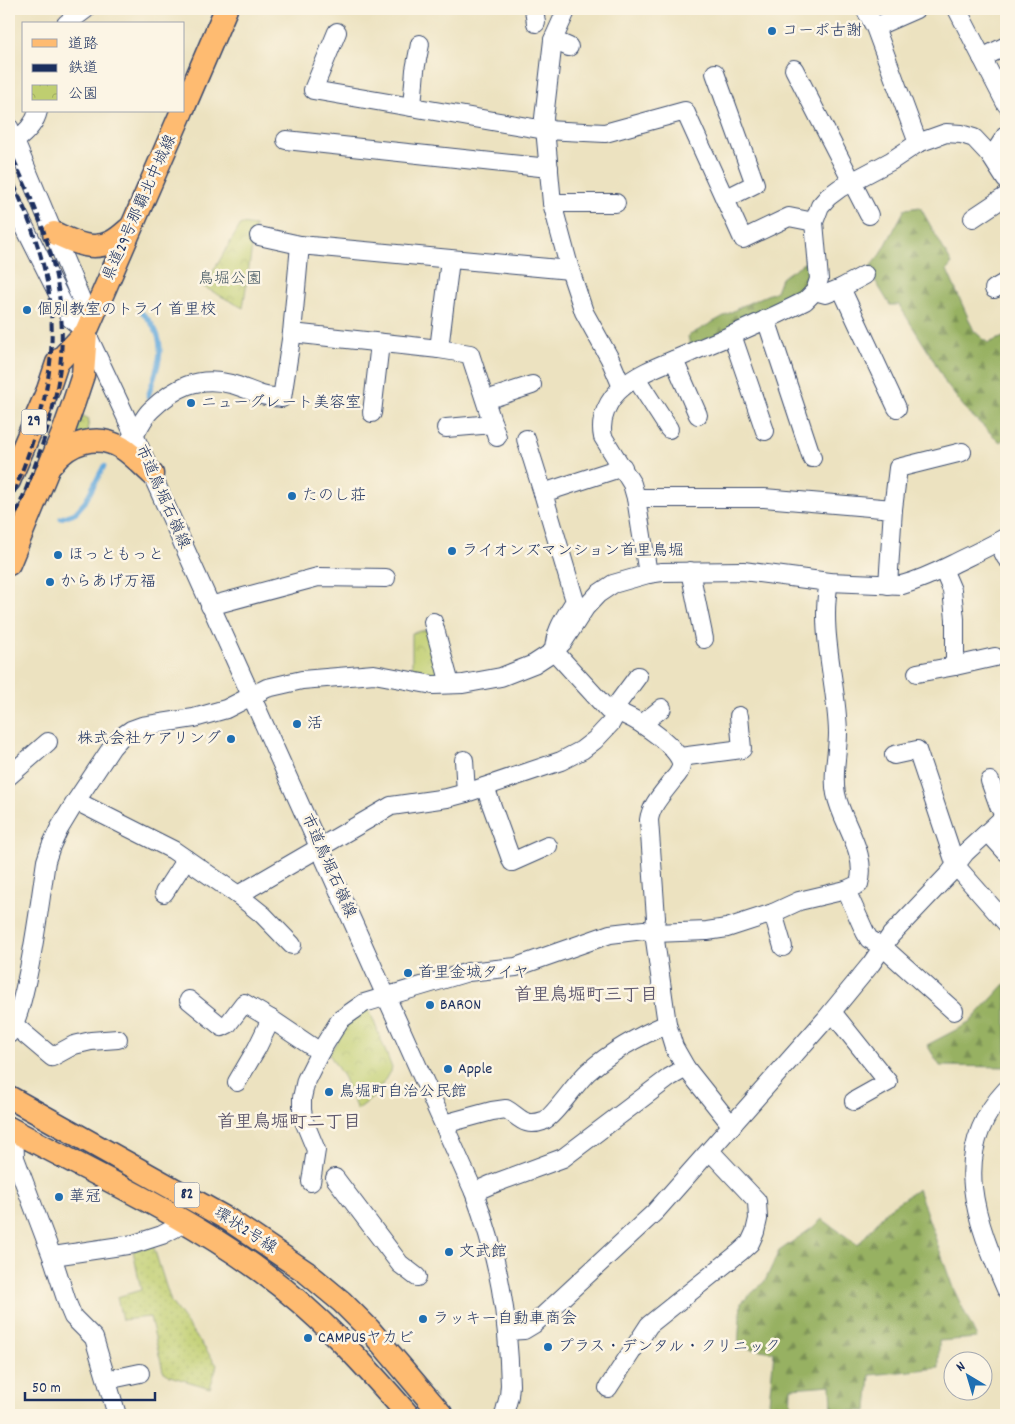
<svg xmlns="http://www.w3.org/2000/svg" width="1015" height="1424" viewBox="0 0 1015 1424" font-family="Dekko,'Klee One',sans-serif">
  <defs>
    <pattern id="grass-dots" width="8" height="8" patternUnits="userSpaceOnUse" patternTransform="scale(1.25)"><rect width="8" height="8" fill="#bfce70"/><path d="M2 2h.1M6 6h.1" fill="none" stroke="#a4b163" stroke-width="1.8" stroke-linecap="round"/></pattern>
    <pattern id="forest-firs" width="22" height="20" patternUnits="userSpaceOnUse" patternTransform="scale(1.25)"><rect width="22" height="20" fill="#97b162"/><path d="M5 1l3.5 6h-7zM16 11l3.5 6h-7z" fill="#7a9054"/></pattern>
    <pattern id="park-crowns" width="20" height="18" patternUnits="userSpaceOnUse" patternTransform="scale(1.25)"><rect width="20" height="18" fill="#bfce70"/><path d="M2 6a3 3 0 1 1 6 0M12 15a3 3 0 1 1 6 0" fill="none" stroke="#a4b163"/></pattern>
  </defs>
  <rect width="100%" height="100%" fill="#fcf5e5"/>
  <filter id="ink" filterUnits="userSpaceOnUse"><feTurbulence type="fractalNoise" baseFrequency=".02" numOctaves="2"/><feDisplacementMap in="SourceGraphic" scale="10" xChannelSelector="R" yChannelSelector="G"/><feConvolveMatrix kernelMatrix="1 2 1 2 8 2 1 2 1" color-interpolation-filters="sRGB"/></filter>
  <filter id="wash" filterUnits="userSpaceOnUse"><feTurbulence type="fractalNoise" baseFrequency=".0096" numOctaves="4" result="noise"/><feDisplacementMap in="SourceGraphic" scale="20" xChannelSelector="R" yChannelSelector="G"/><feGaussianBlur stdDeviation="1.12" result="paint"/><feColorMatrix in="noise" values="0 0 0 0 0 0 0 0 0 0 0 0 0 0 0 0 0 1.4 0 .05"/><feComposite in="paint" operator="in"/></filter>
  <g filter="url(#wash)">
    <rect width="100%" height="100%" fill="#ece2c0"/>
    <!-- grass -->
    <g fill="url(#grass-dots)" stroke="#6d7e67">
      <polygon points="81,415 89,419 87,433 73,436"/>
      <polygon points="153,1245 171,1302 217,1365 210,1388 170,1376 163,1371 150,1317 122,1320 117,1297 141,1290 133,1251"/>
    </g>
    <!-- forest -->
    <g fill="url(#forest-firs)" stroke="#597060">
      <polygon points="920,207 952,264 947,270 974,331 988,343 1006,336 1006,355 1004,357 1006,360 1006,437 1000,442 968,412 946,384 933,359 899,305 890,305 868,269 882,252 905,209"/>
      <polygon points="810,259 811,286 791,302 690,346 688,336 742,306 776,291 781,278"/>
      <polygon points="1006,983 1006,1067 940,1066 927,1045 969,1023"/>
      <polygon points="918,1189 953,1288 977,1338 939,1341 939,1368 870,1375 867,1411 832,1411 831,1385 791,1388 790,1412 768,1412 774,1352 738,1347 741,1303 765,1281 779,1251 812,1228 822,1219 858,1245 888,1209"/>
    </g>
    <!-- park -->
    <g fill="url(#park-crowns)" stroke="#6d7e67">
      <polygon points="241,224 255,226 243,308 204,287"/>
      <polygon points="431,629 440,668 438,675 412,672 412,633"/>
      <polygon points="369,1009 392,1068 376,1095 357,1110 344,1078 329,1054 353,1017"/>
    </g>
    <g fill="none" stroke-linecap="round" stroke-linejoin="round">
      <!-- stream -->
      <g stroke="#68abdd" stroke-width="5">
        <path d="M141 312C172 340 158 363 148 397"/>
        <polyline points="61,518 75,513 85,502 104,466"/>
      </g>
    </g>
  </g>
  <g filter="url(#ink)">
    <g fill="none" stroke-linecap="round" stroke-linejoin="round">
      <!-- minor casing -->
      <g stroke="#3a4a6d" stroke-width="20">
        <g id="minor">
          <polyline points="534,9 536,23"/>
          <polyline points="567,9 553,40 544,118 552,203 570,270 584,312 610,359 622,387"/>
          <polyline points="865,9 875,27 918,143"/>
          <polyline points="957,9 1006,104"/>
          <polyline points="66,24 86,9"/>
          <polyline points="875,27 916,9"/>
          <polyline points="337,32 313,90 545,130 605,133 685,111 743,239 789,217 814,222"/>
          <polyline points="553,40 569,47"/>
          <polyline points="982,58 1006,46"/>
          <polyline points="794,69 869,215"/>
          <polyline points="715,73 755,184 725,199"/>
          <polyline points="412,107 415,70 420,44"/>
          <polyline points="9,127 86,311 86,331"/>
          <polyline points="286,140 549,168"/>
          <path d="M15 141C26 133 35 124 38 111"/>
          <polyline points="990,155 997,149 1006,135"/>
          <path d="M9 196 70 318 86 332 126 417 474 1192C499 1260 508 1313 510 1385L509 1396 504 1415"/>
          <polyline points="552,203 616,203"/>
          <polyline points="973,218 1006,196"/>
          <polyline points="259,236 300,245"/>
          <polyline points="450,260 439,349 470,354 497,437"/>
          <polyline points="841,288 865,275"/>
          <polyline points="994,289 1006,282"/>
          <polyline points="815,291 826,294 841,288 897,408"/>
          <polyline points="766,319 812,458"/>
          <polyline points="292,333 439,349"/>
          <polyline points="732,335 765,431"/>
          <polyline points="674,360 698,415"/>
          <polyline points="636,378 669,429"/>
          <polyline points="486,400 532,385"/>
          <polyline points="372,413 380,343"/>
          <polyline points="446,428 493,424"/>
          <polyline points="526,439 543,493"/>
          <path d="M129 441C139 432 141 419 151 410 174 388 198 375 231 384 240 386 250 391 259 394 266 397 275 397 282 398L292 333 300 245 570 270"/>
          <path d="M623 467 543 493 575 601C564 619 555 630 554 651L608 710C615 714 618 712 625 715 639 721 682 749 681 765 681 772 676 776 672 781 663 793 651 805 649 820L656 918 654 933 667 1024 674 1047 686 1068 732 1126"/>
          <polyline points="636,498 764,498 893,509 888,585"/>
          <polyline points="893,509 898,468 962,452"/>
          <polyline points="998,542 1006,558"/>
          <polyline points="943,569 952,590 955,619 955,666 995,657"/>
          <polyline points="690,571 704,639"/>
          <path d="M648 574 636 498 632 484 603 437C599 419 608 399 623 387 642 370 671 362 694 351 731 336 769 319 805 301L815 291 819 279 814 222 820 206 828 197 840 188 891 161 918 143 946 133 961 134 974 138 990 155 1006 180"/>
          <polyline points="210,606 318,577 386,578"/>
          <polyline points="433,622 450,684"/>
          <polyline points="917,673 955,666"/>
          <polyline points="642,724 662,708"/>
          <polyline points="894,755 917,750 956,866 1006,923"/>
          <polyline points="680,757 742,749 739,716"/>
          <polyline points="464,760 466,793"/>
          <polyline points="9,776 48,742"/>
          <polyline points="990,781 999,806 1005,816"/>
          <polyline points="485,787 512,862 548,846"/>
          <polyline points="76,801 173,850 238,895 391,806 447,798 466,793 561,761 582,750 595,740 611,723 616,714 615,707 638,676"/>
          <polyline points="988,832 1006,852"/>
          <polyline points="846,890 865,932 869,939 883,947 954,1011"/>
          <polyline points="164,893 186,859"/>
          <polyline points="238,895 263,915 292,945"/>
          <polyline points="773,913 783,947"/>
          <polyline points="189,1000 222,1027 228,1024 244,1003 271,1019"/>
          <polyline points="832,1012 888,1082 854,1101"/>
          <polyline points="14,1025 52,1057 74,1045 91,1041 118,1039"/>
          <path d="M9 1034C18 1018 22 1001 26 983 35 943 40 902 46 861L51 846 59 829 76 801 112 747 121 737 131 730 142 726 194 718 226 709 267 688 302 680 374 674 433 685 463 684 501 677 534 664 554 651 563 642 585 608 598 594 613 584 648 574 662 572 743 571 829 582 902 585C920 580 937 572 953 564 971 555 989 547 1006 537"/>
          <polyline points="237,1082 257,1048 271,1019 320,1052"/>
          <path d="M1006 1090C948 1152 976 1221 1006 1289"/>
          <path d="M444 1124 492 1111 506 1109C519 1116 524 1128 543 1121 553 1118 577 1081 589 1071 612 1051 639 1036 667 1024"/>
          <polyline points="14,1130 15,1158 53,1259 68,1305 73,1317 94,1338 117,1415"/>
          <polyline points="335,1178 400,1264 417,1277"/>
          <path d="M311 1182 316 1150 304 1121 302 1110V1098L306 1080 320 1052 340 1020 364 1003 468 972 516 967 610 934 644 930 654 933 707 931 727 928 773 913 799 901 846 890 859 884C868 853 842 824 836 794 832 774 838 754 838 733 837 683 819 632 829 582"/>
          <polyline points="474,1192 490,1185 563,1158 670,1077 686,1068"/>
          <polyline points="53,1259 60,1255 134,1244 162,1235 186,1222"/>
          <polyline points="507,1331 524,1330 534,1324 655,1212 825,1020 871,964 891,935 949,874 965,853 1006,815"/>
          <polyline points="107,1380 140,1373"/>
          <polyline points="608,1388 649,1325 740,1252 750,1243 755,1232 758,1219 757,1201 710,1151"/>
        </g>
      </g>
      <!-- major casing -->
      <g stroke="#3a4a6d" stroke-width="25">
        <g id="major">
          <polyline points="184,107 226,9"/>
          <path d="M54 233C72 241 91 252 111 242 118 239 125 232 131 227"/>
          <path d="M52 464C69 442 97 433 122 448 133 455 142 465 152 474"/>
          <polyline points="9,481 48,390 57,363 86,332 182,111"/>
          <polyline points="9,564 63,433 74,402 83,375 86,332"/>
          <polyline points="9,1097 229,1220 306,1272 342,1302 369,1329 442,1415"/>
          <path d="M9 1128C94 1174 183 1214 262 1272 318 1313 363 1363 408 1415"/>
        </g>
      </g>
      <!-- minor -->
      <use href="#minor" stroke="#fff" stroke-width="18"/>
      <!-- major -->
      <use href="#major" stroke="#febb71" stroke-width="22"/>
      <!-- rail -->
      <g stroke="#1b2f5e" stroke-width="4" stroke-dasharray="8 4" stroke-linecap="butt">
        <path d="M9 149C23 181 39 213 49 248 80 356 50 432 9 531"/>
        <path d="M9 173C25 210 41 247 48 287 61 365 38 434 9 504"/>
      </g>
    </g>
  </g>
  <!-- markers -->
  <g fill="#1f6fb2" stroke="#fcf5e5" stroke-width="2">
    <circle cx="772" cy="31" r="5"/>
    <circle cx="27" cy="310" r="5"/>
    <circle cx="191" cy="403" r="5"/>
    <circle cx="292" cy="496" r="5"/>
    <circle cx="452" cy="551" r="5"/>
    <circle cx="58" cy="555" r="5"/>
    <circle cx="50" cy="582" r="5"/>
    <circle cx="297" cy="724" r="5"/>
    <circle cx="231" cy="739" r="5"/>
    <circle cx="408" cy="973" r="5"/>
    <circle cx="430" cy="1005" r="5"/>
    <circle cx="448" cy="1069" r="5"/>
    <circle cx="329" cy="1092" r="5"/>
    <circle cx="59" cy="1197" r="5"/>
    <circle cx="449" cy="1252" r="5"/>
    <circle cx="423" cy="1319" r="5"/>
    <circle cx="308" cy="1338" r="5"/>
    <circle cx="548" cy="1347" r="5"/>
  </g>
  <g text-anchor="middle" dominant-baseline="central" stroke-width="5" stroke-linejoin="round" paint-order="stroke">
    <!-- shield labels -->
    <g fill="#fcf5e5" stroke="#5e6a86" stroke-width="1">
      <rect x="21.5" y="409.5" width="25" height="25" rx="4"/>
      <rect x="174.5" y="1182.5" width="25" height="25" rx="4"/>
    </g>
    <g font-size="15" font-weight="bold" fill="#1b2f5e">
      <text x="34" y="422">29</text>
      <text x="187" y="1195">82</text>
    </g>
    <!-- poi labels -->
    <g font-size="16" fill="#1b2f5e" stroke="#fcf5e5" text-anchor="start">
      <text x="782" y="31">コーポ古謝</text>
      <text x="37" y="310">個別教室のトライ 首里校</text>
      <text x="201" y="403">ニューグレート美容室</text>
      <text x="302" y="496">たのし荘</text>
      <text x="462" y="551">ライオンズマンション首里鳥堀</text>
      <text x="68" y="555">ほっともっと</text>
      <text x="60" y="582">からあげ万福</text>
      <text x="307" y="724">活</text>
      <text x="221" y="739" text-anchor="end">株式会社ケアリング</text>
      <text x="418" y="973">首里金城タイヤ</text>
      <text x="440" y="1005">BARON</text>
      <text x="458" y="1069">Apple</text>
      <text x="339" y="1092">鳥堀町自治公民館</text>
      <text x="69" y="1197">華冠</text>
      <text x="459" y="1252">文武館</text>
      <text x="433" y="1319">ラッキー自動車商会</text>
      <text x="318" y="1338">CAMPUSヤカビ</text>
      <text x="558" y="1347">プラス・デンタル・クリニック</text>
    </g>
    <!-- street labels -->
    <g font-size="16" fill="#1b2f5e" stroke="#fcf5e5">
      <text transform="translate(140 208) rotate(-66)">県道29号那覇北中城線</text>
      <text transform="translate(162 497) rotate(66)">市道鳥堀石嶺線</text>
      <text transform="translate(328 866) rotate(66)">市道鳥堀石嶺線</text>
      <text transform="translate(245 1231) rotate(33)">環状2号線</text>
    </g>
    <!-- park labels -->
    <g font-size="16" fill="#445762" stroke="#fcf5e5">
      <text x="230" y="279">鳥堀公園</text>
    </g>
    <!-- neighbourhood labels -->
    <g font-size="18" font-weight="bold" fill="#605a6f" stroke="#fcf5e5">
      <text x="586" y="996">首里鳥堀町三丁目</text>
      <text x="289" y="1123">首里鳥堀町二丁目</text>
    </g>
  </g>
  <!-- margin -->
  <rect width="1015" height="1424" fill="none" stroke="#fcf5e5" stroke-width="30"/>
  <!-- legend -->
  <rect x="22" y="22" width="162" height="90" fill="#fcf5e5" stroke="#a2a6af"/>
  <rect x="32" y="39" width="25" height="8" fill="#febb71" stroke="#a2a6af"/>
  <text x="68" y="48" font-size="15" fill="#1b2f5e">道路</text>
  <rect x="32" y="64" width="25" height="8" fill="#1b2f5e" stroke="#a2a6af"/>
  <text x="68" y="72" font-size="15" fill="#1b2f5e">鉄道</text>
  <rect x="32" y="85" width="25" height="15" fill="url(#park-crowns)" stroke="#a2a6af"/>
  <text x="68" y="98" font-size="15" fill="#1b2f5e">公園</text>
  <!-- north arrow -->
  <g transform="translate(968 1376) rotate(322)"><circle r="24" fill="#fcf5e5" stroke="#a2a6af"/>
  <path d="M0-4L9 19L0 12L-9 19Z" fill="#1f6fb2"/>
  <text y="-8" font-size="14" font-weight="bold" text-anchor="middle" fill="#1b2f5e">N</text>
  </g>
  <!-- scale -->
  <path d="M25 1392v8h130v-8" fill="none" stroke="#1b2f5e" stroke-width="2.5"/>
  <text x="32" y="1392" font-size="15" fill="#1b2f5e" stroke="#fcf5e5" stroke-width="4" paint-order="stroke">50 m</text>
</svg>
